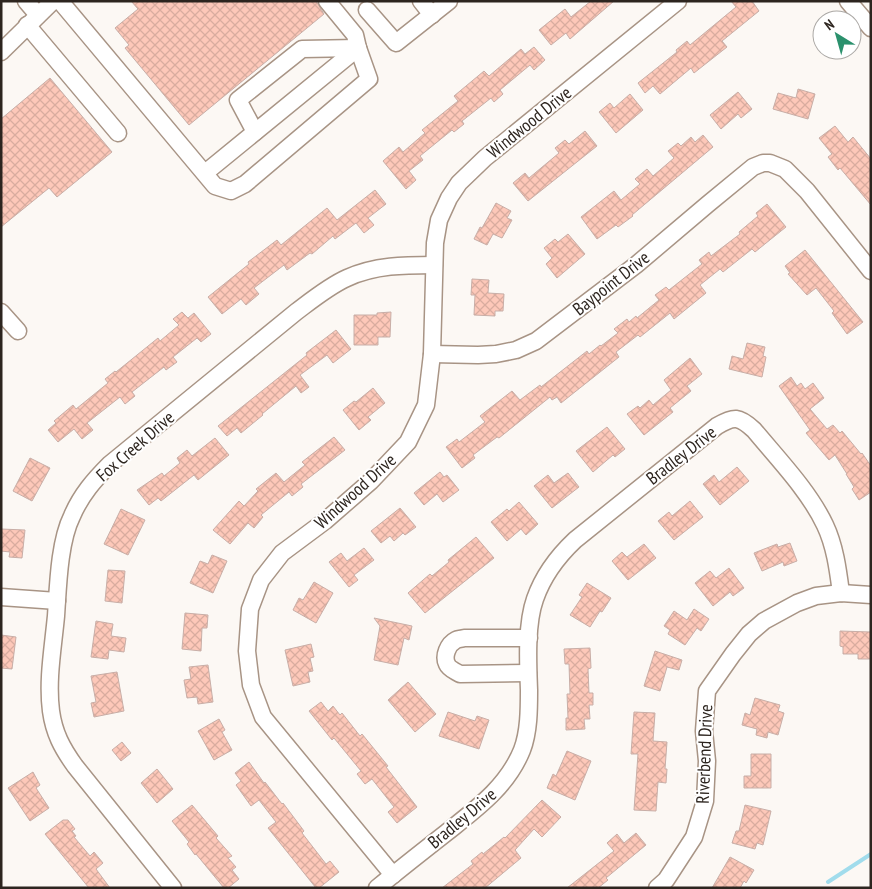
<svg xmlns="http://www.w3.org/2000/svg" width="872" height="889" viewBox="0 0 872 889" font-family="'PT Sans Narrow',sans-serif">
  <defs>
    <pattern id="building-cross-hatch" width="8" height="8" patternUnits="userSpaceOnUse" patternTransform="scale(1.25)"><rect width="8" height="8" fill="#fdc8b9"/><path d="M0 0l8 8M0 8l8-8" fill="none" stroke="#d9ac9f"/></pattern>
  </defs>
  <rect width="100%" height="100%" fill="#fcf8f4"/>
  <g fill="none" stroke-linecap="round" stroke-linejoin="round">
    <!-- stream -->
    <polyline stroke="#a1dcec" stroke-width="4" points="828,882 871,854"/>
  </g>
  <!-- building -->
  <g fill="url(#building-cross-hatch)" stroke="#c8aea7">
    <polygon points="131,1 316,1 324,14 189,125 125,48 129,45 115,28 138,9"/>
    <polygon points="591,1 614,1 570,39 566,33 551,45 539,30 565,9 571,17"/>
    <polygon points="731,1 752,1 759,11 722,41 727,47 694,73 691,68 660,94 653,86 645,93 638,83 677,52 676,50 687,41 690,45 736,7"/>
    <polygon points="534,47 545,60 534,70 530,65 500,90 503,94 494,102 491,98 462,121 464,124 454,132 452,130 420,156 423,160 409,171 416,180 406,189 383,161 399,147 403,152 425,133 422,130 458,101 454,96 484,71 489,76 521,49 525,54"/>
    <polygon points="50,78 112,152 57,197 49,188 1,227 1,119"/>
    <polygon points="798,89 815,94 808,119 773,109 778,93 796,98"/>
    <polygon points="738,92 752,109 741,118 738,114 721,129 710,115"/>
    <polygon points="630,94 643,110 616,133 599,112 610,103 614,108"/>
    <polygon points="835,126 848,142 853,137 871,159 871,205 840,168 838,170 828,157 832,154 819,138"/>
    <polygon points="585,131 597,146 528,201 513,183 525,173 529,178 559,153 555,148 565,140 569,144"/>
    <polygon points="703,135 713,147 632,215 633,216 618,227 616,225 597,239 581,217 614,191 621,200 640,184 635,179 647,169 653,176 674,158 668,151 678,143 681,146 691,137 695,142"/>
    <polygon points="375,190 386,204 368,218 374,225 364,233 356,223 335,239 333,236 312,254 310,253 287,270 284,265 254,288 259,294 246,305 241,299 222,314 208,297 249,264 248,262 277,240 281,245 327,208 337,220"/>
    <polygon points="496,203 511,211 507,218 512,220 502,238 493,234 487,245 474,239 480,227 482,228"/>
    <polygon points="767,204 786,227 755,252 752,249 723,272 720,269 700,285 706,293 674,319 670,313 640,337 638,335 616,352 619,357 561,403 557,397 552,400 550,397 499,438 497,437 473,455 475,458 462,468 446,447 457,439 459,442 485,422 480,416 512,391 520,400 540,385 541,387 587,351 589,354 600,345 601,346 618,333 614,329 627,319 629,322 636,316 637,318 659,300 655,295 666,287 669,290 702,264 699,260 709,252 711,256 740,234 739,232 758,216 756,213"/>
    <polygon points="568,234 585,254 557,278 546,264 552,258 544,248 555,239 558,242"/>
    <polygon points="805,250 863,322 847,334 832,313 834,311 816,288 807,295 788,274 790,273 785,266"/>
    <polygon points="472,279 489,280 488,293 504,294 503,311 495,311 495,316 474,315 475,295 471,295"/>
    <polygon points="182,312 188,318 194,313 211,334 201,342 197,338 173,357 177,362 166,370 164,367 132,392 135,396 125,404 120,397 87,423 93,430 82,439 74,429 58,442 48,430 56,423 54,421 73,405 76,409 108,383 105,379 115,371 116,372 158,338 160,341 179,325 173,319"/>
    <polygon points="391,312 390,337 378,337 378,345 354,345 354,315 377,315 377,313"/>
    <polygon points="336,330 351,349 333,363 327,355 300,375 309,387 301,393 296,386 262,414 263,415 241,433 237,428 227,436 218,426 307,355 306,353"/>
    <polygon points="747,343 765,347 763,356 766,357 762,377 729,369 732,356 743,359"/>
    <polygon points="690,358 702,374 687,386 691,391 670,408 673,412 644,435 627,414 638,406 640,408 649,400 653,405 671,390 664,380"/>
    <polygon points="791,377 797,386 801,383 805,389 813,383 824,398 810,409 827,429 833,425 840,433 842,431 861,454 862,453 871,466 871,492 859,500 852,489 854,487 846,474 847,474 835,455 829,460 806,433 810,430 779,386"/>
    <polygon points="373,388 385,403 368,417 371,420 359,430 343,410 354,401 356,402"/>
    <polygon points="607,427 625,449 615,457 613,455 593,472 576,451"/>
    <polygon points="334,437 345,450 301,484 303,487 292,496 289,492 261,515 263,517 254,528 248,523 230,544 213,530 239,501 244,506 258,491 256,489 276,473 284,482 305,465 302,462"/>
    <polygon points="215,438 229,455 198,480 194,475 161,501 158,498 149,505 137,490 162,473 164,476 180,463 177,458 187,450 192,456"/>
    <polygon points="30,458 50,468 32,501 13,491"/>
    <polygon points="737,467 749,481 720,505 703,484 714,475 719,482"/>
    <polygon points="440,472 444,477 447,475 459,490 443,502 437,494 424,505 414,493"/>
    <polygon points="568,473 579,487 552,508 534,486 548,475 554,483"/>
    <polygon points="690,501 703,517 674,540 658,521 669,512 672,516"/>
    <polygon points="519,502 538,524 526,535 521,529 507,541 491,522 507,509 509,511"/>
    <polygon points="400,508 416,527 405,535 403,533 394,541 390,536 381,543 371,531"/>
    <polygon points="121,509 145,520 128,555 104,544"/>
    <polygon points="1,529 25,530 22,558 9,557 10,552 1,551"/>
    <polygon points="476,537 494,558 425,613 408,593 430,574 432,576 449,562 448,560"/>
    <polygon points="790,543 797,561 784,566 783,562 762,571 754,553 777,544 778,547"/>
    <polygon points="644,544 656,558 628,580 612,561 622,552 627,557"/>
    <polygon points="364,548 374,560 354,575 358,580 349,587 329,562 341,553 347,561"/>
    <polygon points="212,555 227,561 213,593 190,583 200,561 208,564"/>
    <polygon points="729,568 744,588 733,596 730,592 713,606 695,583 710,571 716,578"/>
    <polygon points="108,570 125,571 122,603 105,601"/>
    <polygon points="314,582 333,593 316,623 293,610 299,598 303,600"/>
    <polygon points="587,583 611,598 602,612 600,611 590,627 570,615 582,597 579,595"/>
    <polygon points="694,609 709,619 701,631 697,628 685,645 668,634 670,630 664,626 674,611 687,620"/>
    <polygon points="185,613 208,615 207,628 202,628 201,651 182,649"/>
    <polygon points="374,618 412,626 409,640 404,638 398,665 374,660 380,626"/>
    <polygon points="96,621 113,624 111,636 126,638 124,652 109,650 108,659 91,657"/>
    <polygon points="840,631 871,632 871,659 858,659 858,654 843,654 843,647 840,646"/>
    <polygon points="1,635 16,637 12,669 1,668"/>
    <polygon points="311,644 314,657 310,658 313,671 308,672 310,682 293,686 285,650"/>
    <polygon points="590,648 591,668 588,669 589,693 593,693 593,705 589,705 590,719 584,719 585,729 566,730 566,718 568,718 567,694 570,694 569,664 565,664 564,649"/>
    <polygon points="655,651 682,660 679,670 667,667 660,691 644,686"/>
    <polygon points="208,665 213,702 198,704 197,697 187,698 184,680 191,679 189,667"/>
    <polygon points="117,672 124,711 94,717 91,703 96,702 91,676"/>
    <polygon points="408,682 436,714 415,732 388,700"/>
    <polygon points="755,698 780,705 778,711 784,713 778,735 768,732 767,738 756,735 757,729 742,725 745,713 750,715"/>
    <polygon points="321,702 328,711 333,706 340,715 342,713 360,736 362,734 388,766 386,767 417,807 397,823 388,812 394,807 372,779 365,784 357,774 361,771 334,738 332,740 309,711"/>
    <polygon points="448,712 475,721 477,716 489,720 479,749 439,736"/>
    <polygon points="634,712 655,713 653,741 667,742 665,769 667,769 666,783 658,782 656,811 634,810 638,754 631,754"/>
    <polygon points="219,719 225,730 222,732 232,750 214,760 198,731"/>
    <polygon points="122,742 131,753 121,761 112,750"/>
    <polygon points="567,751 591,761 575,800 547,788 553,774 556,776"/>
    <polygon points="751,754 771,754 771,788 744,788 744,776 751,776"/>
    <polygon points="249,762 264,783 265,782 282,804 283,803 304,831 302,833 326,864 330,861 339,872 319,888 316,888 268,828 276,822 259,800 251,806 236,785 241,781 235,773"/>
    <polygon points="157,769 173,789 157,803 141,783"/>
    <polygon points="33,772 40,785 36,788 49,808 30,821 8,788"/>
    <polygon points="542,800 561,817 542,837 534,829 515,850 521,858 485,888 442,888 473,864 471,861 482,852 483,854 504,837 505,838"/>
    <polygon points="192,805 218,836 216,838 232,856 228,858 236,867 232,870 239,879 228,888 224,888 196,854 195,855 187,844 189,842 172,821"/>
    <polygon points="745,805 771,811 763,845 757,843 755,849 732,843 736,831 739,831"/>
    <polygon points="63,820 68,820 75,829 72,831 76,836 74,837 90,856 94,852 103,863 96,869 110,888 89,888 45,834"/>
    <polygon points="636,833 646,845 606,878 608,880 598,888 567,888 614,851 607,843 617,834 624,843"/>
    <polygon points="730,857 754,870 746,883 744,881 740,888 712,888"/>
  </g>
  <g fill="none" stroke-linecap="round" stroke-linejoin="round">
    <!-- minor casing -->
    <g stroke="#a89485" stroke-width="19">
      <g id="minor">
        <polyline points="26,1 38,15"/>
        <polyline points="60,1 215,186 231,191 245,184 369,79 358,48 355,35 327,1"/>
        <polyline points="421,1 432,15"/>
        <polyline points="848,1 871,28"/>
        <polyline points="367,10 396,43 449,1"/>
        <polyline points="27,25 118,133"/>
        <polyline points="1,52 53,1"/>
        <polyline points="255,132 238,100 302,49 358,48"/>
        <polyline points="205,173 358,48"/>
        <polyline points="1,312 18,331"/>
        <polyline points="432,354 478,355 496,354 516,350 536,341 636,265 708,204 753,167 763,163 770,163 785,169 807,191 871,271"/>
        <polyline points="1,597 57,601"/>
        <path d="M528 673 460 674C455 671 449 669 447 664 443 656 448 644 456 640 458 639 461 639 464 638H529"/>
        <polyline points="393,875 263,717 251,685 247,651 250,609 261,580 282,553 325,521 371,481 408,442 426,405 432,354 435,243 439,220 449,198 459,183 485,158 678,1"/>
        <path d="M173 888 75 766C62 748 54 733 51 711 47 680 53 648 56 616 58 587 59 542 72 516 81 495 94 480 110 464L296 312C312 300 329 286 347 278 375 265 405 265 434 265"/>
        <path d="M377 888C400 869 423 851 446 833 476 809 507 787 522 750 529 732 529 709 529 690 528 664 526 624 535 599 543 576 557 557 575 540L717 426C734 416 739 416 754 430 778 459 809 491 825 525 835 546 838 570 841 593"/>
        <polyline points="657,888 666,880 694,837 705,801 707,761 704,731 707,691 733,654 749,634 764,621 797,603 816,596 841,593 871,595"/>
      </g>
    </g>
    <!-- minor -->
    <use href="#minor" stroke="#fff" stroke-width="16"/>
  </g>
  <g text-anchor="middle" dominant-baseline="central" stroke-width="4" stroke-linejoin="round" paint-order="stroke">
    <!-- street labels -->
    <g font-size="18" fill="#2d251f" stroke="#fff">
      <text transform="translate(529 122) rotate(-39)">Windwood Drive</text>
      <text transform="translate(611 283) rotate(-38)">Baypoint Drive</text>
      <text transform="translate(135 446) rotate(-41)">Fox Creek Drive</text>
      <text transform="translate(681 455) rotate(-38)">Bradley Drive</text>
      <text transform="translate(355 491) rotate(-42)">Windwood Drive</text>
      <text transform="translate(704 754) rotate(-88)">Riverbend Drive</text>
      <text transform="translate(462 818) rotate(-40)">Bradley Drive</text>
    </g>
  </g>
  <!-- border -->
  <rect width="872" height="889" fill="none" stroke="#2d251f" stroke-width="5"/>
  <!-- north arrow -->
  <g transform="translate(837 35) rotate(323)"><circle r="24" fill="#ffffff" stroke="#aba8a5"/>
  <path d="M0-4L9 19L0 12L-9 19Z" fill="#2b916d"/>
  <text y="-8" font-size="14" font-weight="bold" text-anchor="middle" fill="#2d251f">N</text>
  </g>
</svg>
